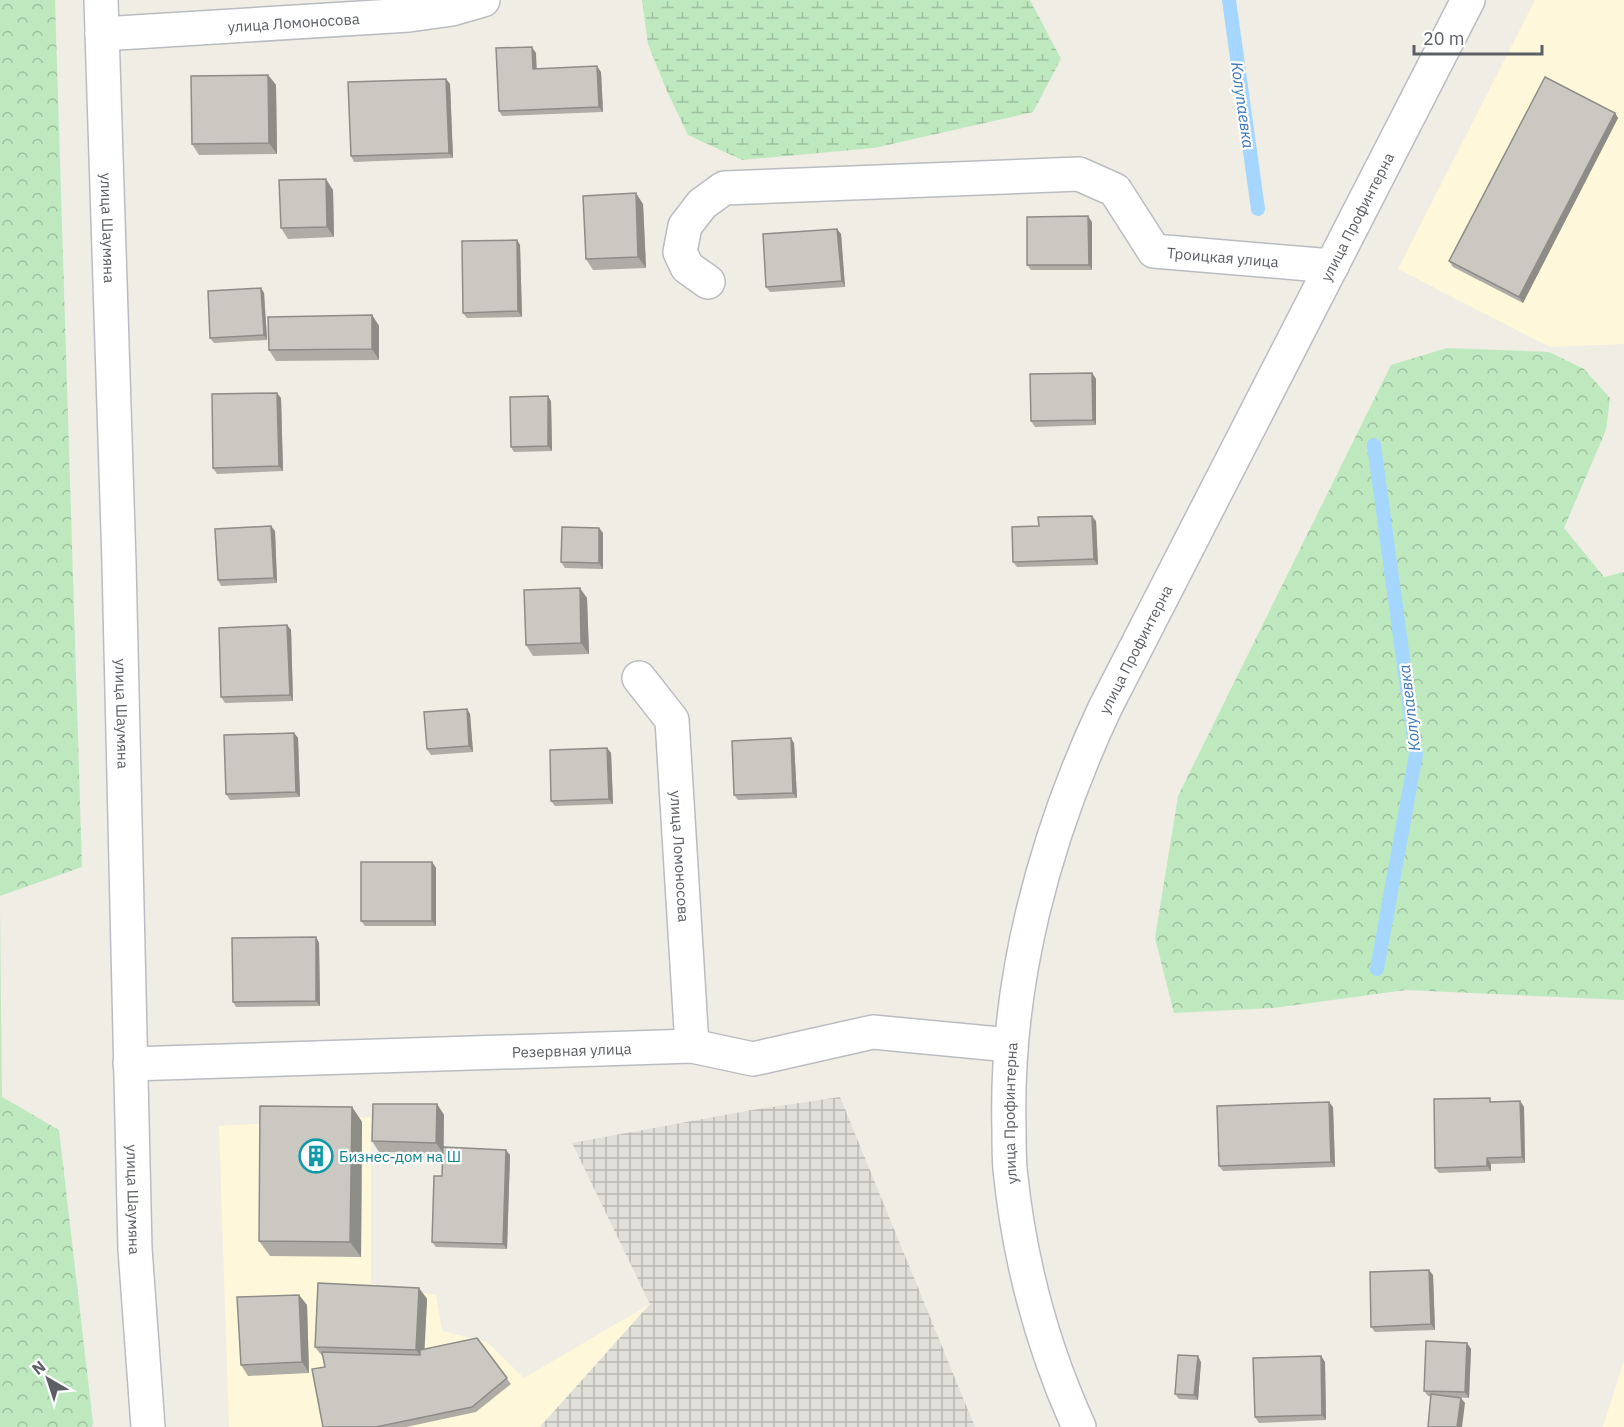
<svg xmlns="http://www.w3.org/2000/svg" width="1624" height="1427" viewBox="0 0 1624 1427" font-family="'IBM Plex Sans',sans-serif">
  <defs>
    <pattern id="industrial-grid" width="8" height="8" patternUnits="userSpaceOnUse" patternTransform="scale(1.5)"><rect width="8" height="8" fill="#e0dfd8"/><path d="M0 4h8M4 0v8" fill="none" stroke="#b9b8b3"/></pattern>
    <pattern id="forest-crowns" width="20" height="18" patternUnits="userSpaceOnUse" patternTransform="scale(1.5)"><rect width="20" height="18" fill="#bee9bf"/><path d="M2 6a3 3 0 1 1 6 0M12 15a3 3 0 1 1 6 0" fill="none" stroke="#9ec09f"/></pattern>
    <pattern id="wetland-marsh" width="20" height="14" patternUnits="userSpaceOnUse" patternTransform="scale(1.5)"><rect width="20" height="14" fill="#bee9bf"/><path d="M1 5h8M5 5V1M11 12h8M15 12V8" fill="none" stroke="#9ec09f"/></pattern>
  </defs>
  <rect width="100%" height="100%" fill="#f0ede4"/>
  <!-- commercial -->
  <g fill="#fff7da">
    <polygon points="1535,0 1624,0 1624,344 1550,347 1398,269"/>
    <polygon points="371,1117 371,1284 436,1295 442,1331 487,1342 524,1378 650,1304 540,1427 229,1427 219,1126"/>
    <polygon points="1624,1360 1624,1427 1603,1427"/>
  </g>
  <!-- industrial -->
  <polygon fill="url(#industrial-grid)" points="840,1097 975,1427 540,1427 650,1304 572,1143 752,1110"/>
  <!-- forest -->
  <g fill="url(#forest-crowns)">
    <polygon points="0,0 55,0 82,867 0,896"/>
    <polygon points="1447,348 1549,352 1584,369 1610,398 1606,430 1564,528 1604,577 1624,572 1624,1000 1406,990 1274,1008 1174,1013 1155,938 1178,796 1391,365"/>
    <polygon points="0,903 2,1097 59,1130 93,1423 92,1427 0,1427"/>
  </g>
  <!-- wetland -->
  <polygon fill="url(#wetland-marsh)" points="642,0 1030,0 1061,59 1033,112 874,148 742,160 688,135 666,89 648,44"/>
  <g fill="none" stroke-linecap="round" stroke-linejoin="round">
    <!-- stream -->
    <g stroke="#a5d6ff" stroke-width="14">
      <polyline points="1229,0 1258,209"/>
      <polyline points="1374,445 1416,754 1377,969"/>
    </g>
    <!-- street casing -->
    <g stroke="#b9bcc1" stroke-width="36">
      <g id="street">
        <path id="s1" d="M102 34 409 15 452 9 483 0"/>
        <path id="s2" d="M708 282 687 267 680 252 685 226 702 204 724 188 1079 174 1115 190 1154 251 1332 266"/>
        <path id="s3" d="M639 678 672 720 692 1046"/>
        <path id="s4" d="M130 1064 692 1046 753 1059 873 1032 1010 1045"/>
      </g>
    </g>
    <!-- secondary casing -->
    <g stroke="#b9bdc3" stroke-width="36">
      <g id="secondary">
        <path id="s5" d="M101 0 119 563 135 1249 148 1427"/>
        <path id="s6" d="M1079 1427C1042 1346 1019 1258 1010 1169 1009 1156 1009 1142 1009 1129 1005 984 1044 838 1105 708L1468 0"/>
      </g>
    </g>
    <!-- street -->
    <use href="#street" stroke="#fff" stroke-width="33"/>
    <!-- secondary -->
    <use href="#secondary" stroke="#fff" stroke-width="33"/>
  </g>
  <!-- wall -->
  <g fill="#afaca6">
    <polygon points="536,53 536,69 601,72 603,112 502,116 499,111"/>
    <polygon points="268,75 276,85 277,154 199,155 192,144"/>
    <polygon points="446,79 450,84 453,158 354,162 351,156"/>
    <polygon points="1615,113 1618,118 1523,303 1453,267 1449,261"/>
    <polygon points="333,190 334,237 288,239 281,228"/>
    <polygon points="643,204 646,268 593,270 586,259"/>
    <polygon points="1092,222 1092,270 1031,270 1027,265"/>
    <polygon points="837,229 841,234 845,287 770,292 766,287"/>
    <polygon points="517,240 520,245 522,317 467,318 463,313"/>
    <polygon points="261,288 264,293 267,340 214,343 210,338"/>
    <polygon points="372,315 379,326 379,360 276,361 269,350"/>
    <polygon points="1092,373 1096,379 1096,425 1035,427 1031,421"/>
    <polygon points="281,398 283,471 217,474 213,468"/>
    <polygon points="551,401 552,451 514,452 511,447"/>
    <polygon points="1096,521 1098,565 1017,567 1013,562 1039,526"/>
    <polygon points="599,528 603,533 603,569 565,568 561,562"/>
    <polygon points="275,531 277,583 221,586 218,580"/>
    <polygon points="587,598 589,654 533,656 526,645"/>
    <polygon points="287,625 291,630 293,701 225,703 221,697"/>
    <polygon points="467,709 470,714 473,752 431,755 427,749"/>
    <polygon points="294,733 298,738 300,797 230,800 226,794"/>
    <polygon points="794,743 797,798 738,800 734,795"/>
    <polygon points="607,748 611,753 613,804 555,806 551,801"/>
    <polygon points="432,862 436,868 436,926 365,926 361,921"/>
    <polygon points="316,937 319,943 320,1006 236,1007 233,1002"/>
    <polygon points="1520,1101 1524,1107 1525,1163 1491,1164 1491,1171 1439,1173 1435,1168 1493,1102"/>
    <polygon points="437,1104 444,1115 444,1147 510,1155 507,1249 436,1247 432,1242 442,1176 443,1153 379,1152 372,1141"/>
    <polygon points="352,1107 362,1122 361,1257 270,1256 259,1241"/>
    <polygon points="1333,1107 1335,1167 1223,1171 1219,1166"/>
    <polygon points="1433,1275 1435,1330 1375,1332 1371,1327"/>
    <polygon points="419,1288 427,1299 424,1349 477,1338 511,1384 476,1412 406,1427 323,1427 325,1367 323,1357 315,1347"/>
    <polygon points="299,1295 307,1305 309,1373 248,1376 241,1365"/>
    <polygon points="1467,1343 1471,1349 1469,1398 1453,1397 1465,1403 1428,1396 1424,1391"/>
    <polygon points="1321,1356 1325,1362 1326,1420 1259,1423 1255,1417"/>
    <polygon points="1201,1362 1198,1400 1179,1399 1175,1394"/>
  </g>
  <!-- shaded-wall -->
  <g fill="#8e8c87">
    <polygon points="532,47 536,53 537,75 533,69"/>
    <polygon points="597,66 601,72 603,112 599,107"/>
    <polygon points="268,75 276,85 277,154 269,143"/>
    <polygon points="446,79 450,84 453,158 449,153"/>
    <polygon points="1615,113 1618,118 1523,303 1519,297"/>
    <polygon points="326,179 333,190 334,237 327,227"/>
    <polygon points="636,193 643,204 646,268 638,257"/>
    <polygon points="1088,216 1092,222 1092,270 1089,265"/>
    <polygon points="837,229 841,234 845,287 842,281"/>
    <polygon points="517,240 520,245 522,317 518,311"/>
    <polygon points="261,288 264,293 267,340 264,335"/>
    <polygon points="372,315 379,326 379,360 372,349"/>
    <polygon points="1092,373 1096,379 1096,425 1093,420"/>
    <polygon points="277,393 281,398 283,471 279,466"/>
    <polygon points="548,396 551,401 552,451 548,446"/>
    <polygon points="1092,516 1096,521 1098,565 1094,559"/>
    <polygon points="271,526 275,531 277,583 274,578"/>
    <polygon points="599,528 603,533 603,569 599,563"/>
    <polygon points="580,588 587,598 589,654 581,643"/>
    <polygon points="287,625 291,630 293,701 290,695"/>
    <polygon points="467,709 470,714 473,752 469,746"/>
    <polygon points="294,733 298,738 300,797 296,792"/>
    <polygon points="791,738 794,743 797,798 793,793"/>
    <polygon points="607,748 611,753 613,804 609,799"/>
    <polygon points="432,862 436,868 436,926 432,921"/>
    <polygon points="316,937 319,943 320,1006 316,1001"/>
    <polygon points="1520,1101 1524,1107 1525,1163 1522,1157"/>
    <polygon points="1329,1102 1333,1107 1335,1167 1331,1162"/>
    <polygon points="437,1104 444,1115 443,1153 436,1143"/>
    <polygon points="352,1107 362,1122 361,1257 350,1242"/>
    <polygon points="506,1150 510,1155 507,1249 503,1244"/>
    <polygon points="1487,1158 1491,1164 1491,1171 1487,1166"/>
    <polygon points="1429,1270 1433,1275 1435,1330 1431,1324"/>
    <polygon points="419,1288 427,1299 424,1361 416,1350"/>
    <polygon points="299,1295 307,1305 309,1373 302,1362"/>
    <polygon points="1467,1343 1471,1349 1469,1398 1465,1392"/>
    <polygon points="1198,1356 1201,1362 1198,1400 1194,1395"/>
    <polygon points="1321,1356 1325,1362 1326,1420 1322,1415"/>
    <polygon points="1461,1398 1465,1403 1462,1427 1457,1427"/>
  </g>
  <!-- building -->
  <g fill="#cbc8c1" stroke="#8e8c87" stroke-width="1.5">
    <polygon points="532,47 533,69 597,66 599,107 499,111 496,48"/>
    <polygon points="268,75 269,143 192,144 191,76"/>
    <polygon points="1545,77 1615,113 1519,297 1449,261"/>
    <polygon points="446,79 449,153 351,156 348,82"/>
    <polygon points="326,179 327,227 281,228 279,180"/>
    <polygon points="636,193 638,257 586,259 583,196"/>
    <polygon points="1088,216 1089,265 1027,265 1027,217"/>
    <polygon points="837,229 842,281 766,287 763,234"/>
    <polygon points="517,240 518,311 463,313 462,241"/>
    <polygon points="261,288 264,335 210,338 208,291"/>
    <polygon points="372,315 372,349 269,350 268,317"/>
    <polygon points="1092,373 1093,420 1031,421 1030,374"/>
    <polygon points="277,393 279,466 213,468 212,394"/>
    <polygon points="548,396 548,446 511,447 510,397"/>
    <polygon points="1092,516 1094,559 1013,562 1012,527 1039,526 1038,517"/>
    <polygon points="271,526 274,578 218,580 215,529"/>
    <polygon points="562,527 599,528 599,563 561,562"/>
    <polygon points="580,588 581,643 526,645 524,590"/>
    <polygon points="287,625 290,695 221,697 219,628"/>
    <polygon points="467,709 469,746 427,749 424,712"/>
    <polygon points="294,733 296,792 226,794 224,735"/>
    <polygon points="791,738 793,793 734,795 732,741"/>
    <polygon points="607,748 609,799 551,801 550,750"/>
    <rect x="361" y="862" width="71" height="59"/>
    <polygon points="316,937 316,1001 233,1002 232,938"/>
    <polygon points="1490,1098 1490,1102 1520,1101 1522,1157 1487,1158 1487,1166 1435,1168 1434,1099"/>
    <polygon points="1329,1102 1331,1162 1219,1166 1217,1106"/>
    <polygon points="373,1104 437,1104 436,1143 372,1141"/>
    <polygon points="260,1106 352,1107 350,1242 259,1241"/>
    <polygon points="443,1147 506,1150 503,1244 432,1242 434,1176 442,1176"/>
    <polygon points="1429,1270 1431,1324 1371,1327 1370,1272"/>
    <polygon points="318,1283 419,1288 416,1350 315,1347"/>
    <polygon points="299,1295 302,1362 241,1365 237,1297"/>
    <polygon points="477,1338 507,1378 472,1407 376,1427 323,1427 312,1369 325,1367 322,1352 420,1355 420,1350"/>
    <polygon points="1426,1341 1467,1343 1465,1392 1424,1391"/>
    <polygon points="1178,1355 1198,1356 1194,1395 1175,1394"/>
    <polygon points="1321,1356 1322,1415 1255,1417 1253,1358"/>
    <polygon points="1431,1394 1461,1398 1457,1427 1428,1427"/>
  </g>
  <!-- icons -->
  <defs>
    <g id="building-ring" transform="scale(1.725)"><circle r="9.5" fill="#fff" stroke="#0f9aa8" stroke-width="1.5"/><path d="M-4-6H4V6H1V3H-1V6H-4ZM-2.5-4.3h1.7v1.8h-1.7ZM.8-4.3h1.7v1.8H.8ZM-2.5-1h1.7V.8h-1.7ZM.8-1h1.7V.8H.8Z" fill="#0f9aa8"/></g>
  </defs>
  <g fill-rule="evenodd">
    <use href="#building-ring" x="316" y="1156"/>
  </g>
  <g text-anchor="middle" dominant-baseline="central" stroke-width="4.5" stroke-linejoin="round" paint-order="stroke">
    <!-- street labels -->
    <g font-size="15" fill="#5c6066" stroke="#fff">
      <text stroke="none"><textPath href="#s1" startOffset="192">улица Ломоносова</textPath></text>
      <text stroke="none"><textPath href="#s6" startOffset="1296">улица Профинтерна</textPath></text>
      <text stroke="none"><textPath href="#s5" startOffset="228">улица Шаумяна</textPath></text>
      <text stroke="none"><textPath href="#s2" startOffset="660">Троицкая улица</textPath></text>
      <text stroke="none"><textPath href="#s6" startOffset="810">улица Профинтерна</textPath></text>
      <text stroke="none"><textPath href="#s5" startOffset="714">улица Шаумяна</textPath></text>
      <text stroke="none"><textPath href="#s3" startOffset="190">улица Ломоносова</textPath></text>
      <text stroke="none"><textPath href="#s4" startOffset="442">Резервная улица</textPath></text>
      <text stroke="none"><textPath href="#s6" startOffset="324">улица Профинтерна</textPath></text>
      <text stroke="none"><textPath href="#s5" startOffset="1200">улица Шаумяна</textPath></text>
    </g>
    <!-- culture labels -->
    <g font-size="15" fill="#0d838f" stroke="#fff" text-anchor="start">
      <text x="339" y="1156">Бизнес-дом на Ш</text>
    </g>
    <!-- water labels -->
    <g font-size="16" font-style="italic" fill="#3976b9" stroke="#fff">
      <text transform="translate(1243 105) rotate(82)">Колупаевка</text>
      <text transform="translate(1409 708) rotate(-97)">Колупаевка</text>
    </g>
  </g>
  <!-- north arrow -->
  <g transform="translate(48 1379) rotate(321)" stroke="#ffffff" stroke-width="4.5" paint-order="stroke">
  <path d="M0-4.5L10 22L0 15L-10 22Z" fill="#5c6066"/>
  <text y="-9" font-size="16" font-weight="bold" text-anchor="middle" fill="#5c6066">N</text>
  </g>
  <!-- scale -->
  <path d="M1414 45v9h128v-9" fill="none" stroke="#5c6066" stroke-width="3"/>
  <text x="1423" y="45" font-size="18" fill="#5c6066" stroke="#ffffff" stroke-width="4.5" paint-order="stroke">20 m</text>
</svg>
